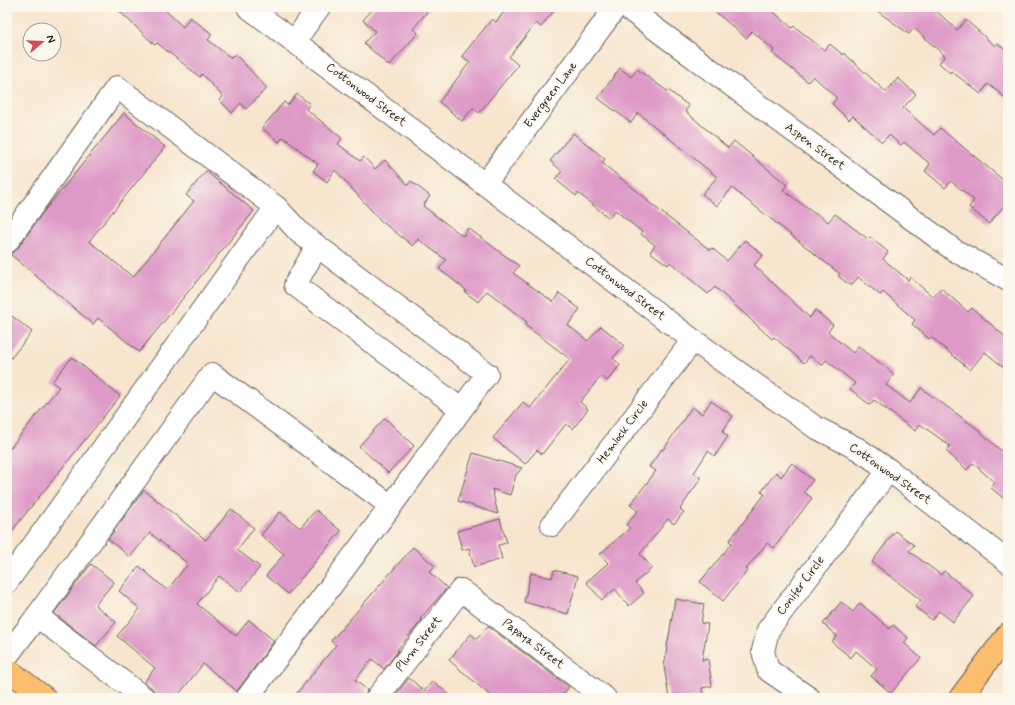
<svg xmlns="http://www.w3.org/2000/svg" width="1015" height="705" viewBox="0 0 1015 705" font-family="Mynerve,sans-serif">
  <rect width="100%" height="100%" fill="#fbf7ec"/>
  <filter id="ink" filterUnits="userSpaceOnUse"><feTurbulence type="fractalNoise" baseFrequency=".025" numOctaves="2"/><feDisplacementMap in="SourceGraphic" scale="8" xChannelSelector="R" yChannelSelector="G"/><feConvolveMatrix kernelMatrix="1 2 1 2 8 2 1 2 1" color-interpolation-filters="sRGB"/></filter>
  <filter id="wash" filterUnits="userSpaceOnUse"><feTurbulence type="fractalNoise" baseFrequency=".012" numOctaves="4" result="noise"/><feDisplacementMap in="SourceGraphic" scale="16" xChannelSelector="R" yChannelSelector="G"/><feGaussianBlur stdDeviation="0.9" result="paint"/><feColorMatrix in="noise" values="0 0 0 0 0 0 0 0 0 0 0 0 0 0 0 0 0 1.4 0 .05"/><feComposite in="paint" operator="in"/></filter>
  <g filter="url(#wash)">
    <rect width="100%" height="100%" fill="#f7e5ce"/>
    <g id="blocks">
      <!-- building -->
      <g fill="#de9ac7">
        <polygon points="115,7 162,7 183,27 190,17 212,34 208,40 231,58 235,54 267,88 246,109 241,103 232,113 219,100 223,97 202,74 200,77 157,43 155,45"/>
        <polygon points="375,7 431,7 413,29 418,33 389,66 364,43 375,31 363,20"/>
        <polygon points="508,7 557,7 541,27 536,23 509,57 518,65 500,87 479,113 473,108 462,121 439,102 470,62 462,56 492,19 496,22"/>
        <polygon points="710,7 768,7 792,28 794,26 824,50 830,44 843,55 844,53 886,92 898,78 916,94 903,108 934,135 940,128 1008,184 1008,201 989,224 969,207 974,200 951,181 945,188 925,171 930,164 904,142 901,145 889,135 882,142 853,116 849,120 832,104 837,98 813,76 808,82 772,53 774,50 752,31 746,38"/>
        <polygon points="872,7 932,7 957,30 966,20 995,46 997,43 1008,52 1008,100 988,84 981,94 951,71 950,73 939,63 945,56 914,28 909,34"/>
        <polygon points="620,68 631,77 637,69 667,91 668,90 689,106 685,111 728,148 734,141 787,185 783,190 815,214 816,213 828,222 835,214 868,239 870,237 888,252 883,259 908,280 910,277 933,297 941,288 968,312 972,308 1008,339 1008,371 985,352 970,370 931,337 929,339 912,324 915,320 883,292 880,295 858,277 851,286 838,276 840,274 732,188 717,206 702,194 717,177 638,113 631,123 598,98"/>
        <polygon points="297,94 310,104 306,109 342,138 338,144 360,161 364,157 375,169 385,160 408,185 411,181 430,196 423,206 448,225 463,236 468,228 519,266 513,273 553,302 559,293 580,309 568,325 588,341 601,326 624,345 613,358 620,365 607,381 601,376 580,402 588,409 573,429 566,424 542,454 537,450 525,464 493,438 523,402 530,408 570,359 525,325 527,322 487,291 478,302 465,292 466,290 439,269 446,260 418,239 413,246 380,220 335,170 327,182 313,171 318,164 283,137 279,142 262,128 284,102 288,105"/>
        <polygon points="124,113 165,147 89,241 133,277 194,201 186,195 206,171 254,211 139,352 98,318 93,324 10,254 17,249 41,215"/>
        <polygon points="573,133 605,159 602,163 648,200 647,201 710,250 712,248 727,261 745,240 763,255 754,265 810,318 815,310 833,325 828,332 853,353 858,346 894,374 886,385 910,403 921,388 975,427 1008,457 1008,502 991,488 995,483 973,463 967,470 946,451 950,446 920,424 915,431 874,400 870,405 850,389 855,383 826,360 822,365 810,356 804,363 774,337 772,339 715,287 708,294 670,262 668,265 650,252 655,245 641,234 642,232 615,210 609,218 578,193 576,196 555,179 562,171 550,161"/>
        <polygon points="7,312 32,332 7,363"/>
        <polygon points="72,357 120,396 7,537 7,452 59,387 52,382"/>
        <polygon points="711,401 733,416 722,432 728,436 715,456 708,451 694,473 701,478 680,509 684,512 674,524 668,519 640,554 652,568 635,583 644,593 629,606 615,589 602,600 586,582 608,563 600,554 630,528 626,525 638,511 630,505 656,471 649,467 662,449 663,450 692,407 702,414"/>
        <polygon points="385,418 414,446 388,473 359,446"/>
        <polygon points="473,453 522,468 516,475 510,495 492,489 498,514 458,501"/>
        <polygon points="792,463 813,480 804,492 812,498 774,548 767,543 746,569 748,570 723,601 700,582 732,543 729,541 765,494 761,492 776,472 781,477"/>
        <polygon points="144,490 206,540 231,509 254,528 237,550 260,567 240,592 219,576 197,604 236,636 249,620 274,641 237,691 203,664 176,698 157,698 152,688 144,682 155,668 117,636 140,609 119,591 139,566 167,590 188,564 150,533 130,557 108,539"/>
        <polygon points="316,510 341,531 288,594 266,576 284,554 261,535 280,512 300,528"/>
        <polygon points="500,519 507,543 498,545 502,559 474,567 469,548 462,550 457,531"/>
        <polygon points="895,531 914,545 909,551 941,575 944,571 974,596 953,622 939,611 932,620 915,607 921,600 872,562"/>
        <polygon points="413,547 435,566 429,572 447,588 420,619 422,620 397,650 398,651 384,669 372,659 355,680 367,690 365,698 293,698 336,645 331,641"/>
        <polygon points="91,564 114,582 95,605 116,622 96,646 54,613"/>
        <polygon points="554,570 578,576 568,614 524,602 531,573 552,578"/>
        <polygon points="675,599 704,604 701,623 708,624 702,660 708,659 712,686 702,688 703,698 669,698 664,666"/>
        <polygon points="841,602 853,612 860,603 890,629 893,625 908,638 904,643 921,658 891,693 871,676 877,669 856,651 851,658 832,642 837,636 823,624"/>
        <polygon points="488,626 569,687 560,698 493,698 449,660 471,634 477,639"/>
        <polygon points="409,678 424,691 433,681 453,698 393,698"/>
      </g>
    </g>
  </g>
  <g filter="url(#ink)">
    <use href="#blocks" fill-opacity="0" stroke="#69625a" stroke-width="1"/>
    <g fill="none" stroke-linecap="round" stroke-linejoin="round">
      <!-- minor casing -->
      <g stroke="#69625a" stroke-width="24">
        <g id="minor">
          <polyline points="248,7 693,340 815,427 858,449 889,470 1008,562"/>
          <polyline points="626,7 954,250 1008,280"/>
          <polyline points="294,42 319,7"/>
          <polyline points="485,184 616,7"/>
          <polyline points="7,242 117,87 276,207 7,582"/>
          <polyline points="317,246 295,285 461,409"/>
          <polyline points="552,525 693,340"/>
          <polyline points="7,656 37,616"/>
          <polyline points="144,698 37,616 212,374 391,506"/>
          <polyline points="247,698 391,506 487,374 300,233 276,207"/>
          <polyline points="377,698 461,590 605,698"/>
          <polyline points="809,698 768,670 763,651 768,630 889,470"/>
        </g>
      </g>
      <!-- major casing -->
      <g stroke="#69625a" stroke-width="24">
        <g id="major">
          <polyline points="7,669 45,698"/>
          <polyline points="960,698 1008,634"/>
        </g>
      </g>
      <!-- minor -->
      <use href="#minor" stroke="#fff" stroke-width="22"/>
      <!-- major -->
      <use href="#major" stroke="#fabe6e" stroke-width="22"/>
    </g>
  </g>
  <g text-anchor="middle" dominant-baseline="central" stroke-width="4" stroke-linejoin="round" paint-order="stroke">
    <!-- street labels -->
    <g font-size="12" fill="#1c1c1c" stroke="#fbf7ec">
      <text transform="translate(366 95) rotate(37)">Cottonwood Street</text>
      <text transform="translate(551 95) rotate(-53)">Evergreen Lane</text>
      <text transform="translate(815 147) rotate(36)">Aspen Street</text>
      <text transform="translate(625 289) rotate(37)">Cottonwood Street</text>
      <text transform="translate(623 432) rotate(-53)">Hemlock Circle</text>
      <text transform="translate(890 474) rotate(35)">Cottonwood Street</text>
      <text transform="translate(801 586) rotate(-53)">Conifer Circle</text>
      <text transform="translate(419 644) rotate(-52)">Plum Street</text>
      <text transform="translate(533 644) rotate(37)">Papaya Street</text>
    </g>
  </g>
  <!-- margin -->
  <rect width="1015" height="705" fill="none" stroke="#fbf7ec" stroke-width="24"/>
  <!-- north arrow -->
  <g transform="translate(42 42) rotate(71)"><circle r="19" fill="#fbf7ec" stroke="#a29f99"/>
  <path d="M0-3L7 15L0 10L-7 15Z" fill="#d1495b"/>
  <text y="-6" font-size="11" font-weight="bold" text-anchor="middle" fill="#1c1c1c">N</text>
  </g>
</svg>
